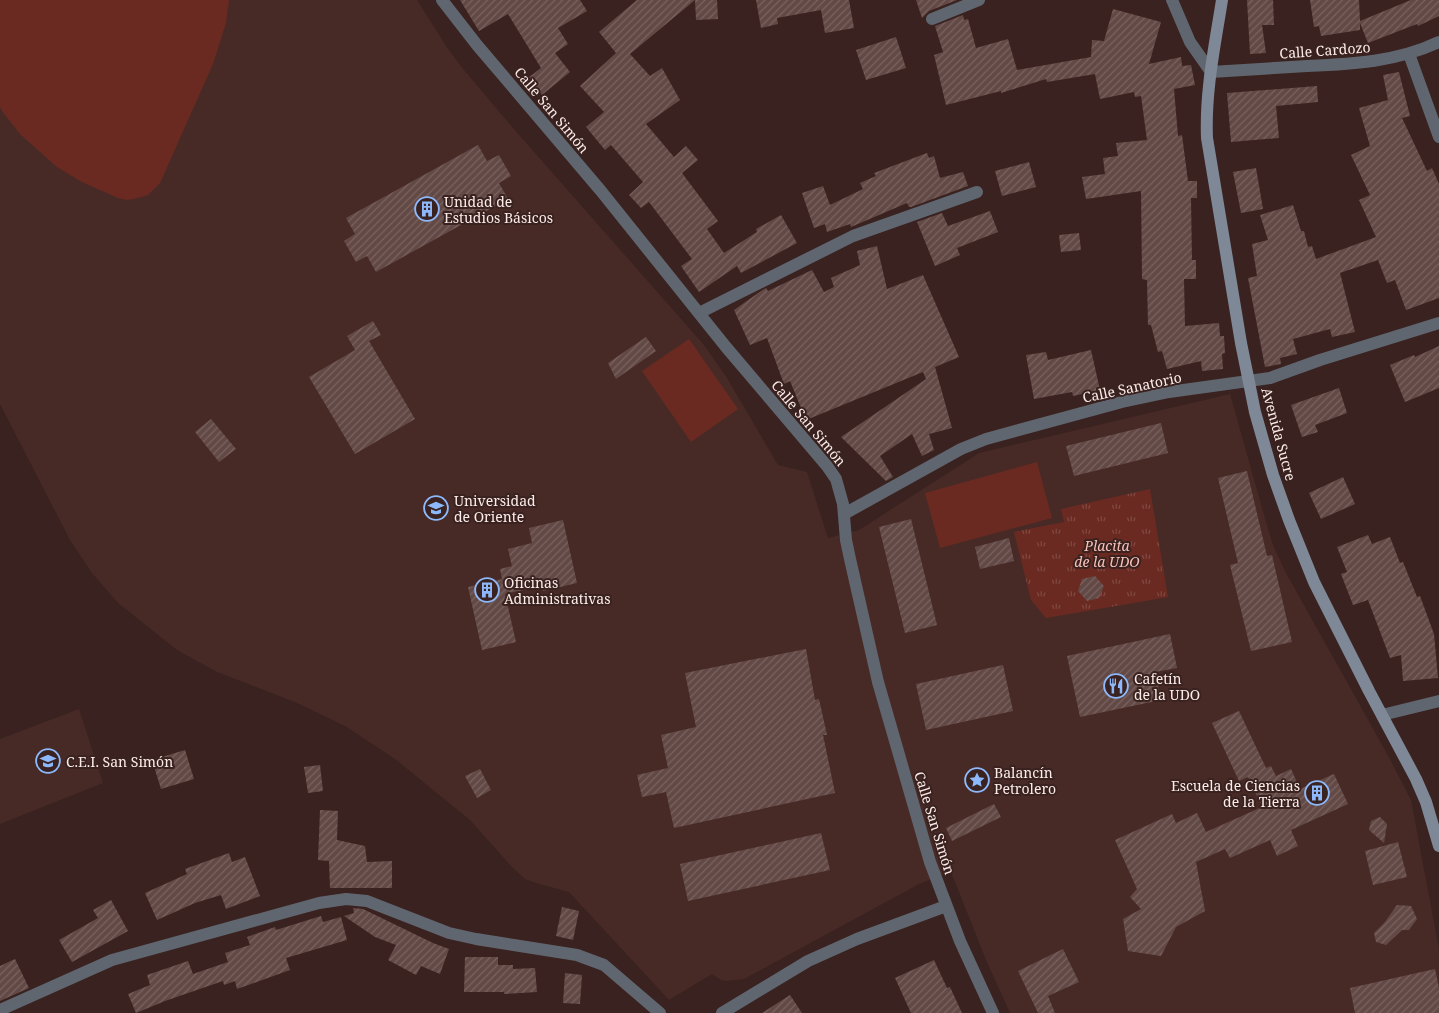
<svg xmlns="http://www.w3.org/2000/svg" width="1439" height="1013" viewBox="0 0 1439 1013" font-family="'Noto Serif',serif">
  <defs>
    <pattern id="park-tufts" width="24" height="20" patternUnits="userSpaceOnUse" patternTransform="scale(1.25)"><rect width="24" height="20" fill="#6a2a22"/><path d="M3 7l-1-3M5 7V3M7 7l1-3M15 17l-1-3M17 17v-4M19 17l1-3" fill="none" stroke="#804942"/></pattern>
    <pattern id="building-hatch" width="6" height="6" patternUnits="userSpaceOnUse" patternTransform="scale(1.25)"><rect width="6" height="6" fill="#624945"/><path d="M-1 1l2-2M0 6l6-6M5 7l2-2" fill="none" stroke="#796360"/></pattern>
  </defs>
  <rect width="100%" height="100%" fill="#39221f"/>
  <!-- built -->
  <g fill="#472a25">
    <polygon points="0,0 417,0 448,49 464,70 513,128 704,345 727,378 778,465 807,472 828,538 859,530 979,453 1230,394 1266,522 1273,545 1286,573 1390,759 1411,800 1439,949 1439,1013 1010,1013 986,960 951,872 921,883 744,979 726,981 721,980 712,974 669,1000 569,892 539,884 525,879 512,867 470,820 395,759 345,726 295,702 217,672 177,650 118,603 92,573 70,540 0,404"/>
    <polygon points="79,709 103,783 0,824 0,739"/>
  </g>
  <!-- park -->
  <polygon fill="url(#park-tufts)" points="1150,489 1168,597 1046,618 1031,600 1014,532 1064,522 1061,509"/>
  <!-- garden -->
  <g fill="#6a2a22">
    <polygon points="0,0 229,0 226,23 213,64 160,183 148,195 138,198 127,200 118,198 82,182 57,167 20,134 2,111 0,107"/>
    <polygon points="689,339 738,409 691,442 642,371"/>
    <polygon points="1037,462 1052,518 940,548 925,493"/>
  </g>
  <!-- building -->
  <g fill="url(#building-hatch)">
    <polygon points="460,0 580,0 587,11 558,28 568,44 555,53 570,72 542,95 528,78 541,68 508,14 479,31"/>
    <polygon points="637,0 695,0 630,54 650,76 662,68 680,100 646,124 674,157 686,146 698,160 682,173 718,221 707,229 724,253 757,232 756,229 781,215 797,243 741,273 737,266 699,292 681,266 692,259 649,202 641,208 629,195 643,182 611,145 605,150 586,127 604,112 580,86 616,53 599,32"/>
    <polygon points="695,0 717,0 718,19 696,20"/>
    <polygon points="756,0 849,0 854,28 825,33 821,10 777,18 778,24 761,28"/>
    <polygon points="916,0 957,0 929,11 922,18"/>
    <polygon points="1247,0 1273,0 1274,25 1262,25 1266,53 1250,54"/>
    <polygon points="1310,0 1359,0 1360,21 1411,0 1439,0 1439,16 1418,26 1417,24 1368,43 1360,23 1360,30 1321,36 1319,26 1314,27"/>
    <polygon points="1113,9 1161,22 1149,64 1181,57 1182,66 1191,65 1195,85 1174,89 1178,136 1182,135 1188,181 1197,181 1197,198 1191,198 1192,260 1196,260 1196,279 1184,279 1185,326 1219,323 1220,336 1224,336 1225,353 1222,354 1223,369 1202,371 1201,361 1167,369 1162,351 1158,352 1151,325 1148,325 1147,280 1142,279 1141,191 1086,199 1082,177 1105,174 1103,158 1118,156 1116,143 1147,140 1141,96 1135,97 1134,92 1100,99 1095,74 1047,82 1046,79 1001,93 1001,91 946,105 934,55 943,52 935,26 963,15 964,20 968,19 976,48 1008,39 1017,70 1091,57 1092,40 1104,41"/>
    <polygon points="896,37 906,68 866,80 856,50"/>
    <polygon points="1399,72 1410,116 1402,118 1427,171 1432,168 1439,184 1439,298 1406,310 1395,280 1387,283 1378,260 1340,273 1355,332 1332,337 1330,329 1293,339 1297,354 1280,358 1281,364 1265,367 1248,278 1257,276 1252,244 1268,240 1260,215 1293,205 1301,231 1304,231 1308,247 1312,246 1316,259 1376,237 1359,200 1370,195 1351,155 1370,146 1359,108 1388,100 1383,75"/>
    <polygon points="1317,86 1318,102 1276,106 1279,138 1231,142 1227,93"/>
    <polygon points="478,145 487,161 499,155 511,176 499,183 508,199 376,272 367,256 356,262 344,241 355,234 346,218"/>
    <polygon points="927,153 929,158 934,156 940,178 963,172 968,186 911,207 909,207 907,203 851,227 850,224 827,232 825,224 814,228 802,193 823,186 830,205 863,189 860,183 876,176 874,173"/>
    <polygon points="1029,162 1036,187 1002,196 995,171"/>
    <polygon points="1256,168 1263,209 1241,213 1233,172"/>
    <polygon points="990,211 998,232 957,248 960,255 935,266 917,222 942,213 948,226"/>
    <polygon points="1079,233 1081,250 1061,252 1059,235"/>
    <polygon points="877,246 887,289 923,275 959,357 935,367 952,428 929,434 934,450 922,456 912,434 880,456 893,477 886,481 841,437 926,379 923,372 806,420 790,381 784,384 767,338 750,345 734,310 761,291 766,288 768,291 812,270 824,292 834,287 831,278 860,265 857,251"/>
    <polygon points="373,321 381,335 369,341 415,419 355,454 309,377 355,350 347,336"/>
    <polygon points="646,337 656,351 616,379 608,363"/>
    <polygon points="1439,346 1439,388 1405,402 1390,365 1414,355 1415,357"/>
    <polygon points="1091,350 1100,390 1073,396 1072,392 1034,399 1026,355 1046,352 1048,360"/>
    <polygon points="1339,388 1347,413 1315,425 1318,432 1302,437 1291,405"/>
    <polygon points="211,419 236,449 219,462 195,432"/>
    <polygon points="1161,423 1168,453 1074,476 1066,446"/>
    <polygon points="1247,471 1267,556 1272,555 1292,642 1251,651 1230,565 1238,563 1218,478"/>
    <polygon points="1343,477 1355,504 1321,519 1309,493"/>
    <polygon points="911,519 937,625 905,633 879,527"/>
    <polygon points="563,520 577,583 543,591 542,586 505,594 516,642 482,650 468,587 502,579 500,569 512,566 508,549 532,543 529,528"/>
    <polygon points="1368,535 1372,544 1390,537 1400,563 1403,562 1417,597 1420,596 1434,634 1438,678 1403,681 1401,655 1390,658 1368,600 1353,605 1341,574 1347,572 1337,547"/>
    <polygon points="1009,538 1014,561 980,569 975,547"/>
    <polygon points="1095,576 1104,586 1099,598 1087,601 1078,591 1082,579"/>
    <polygon points="1170,634 1177,668 1155,672 1161,700 1080,717 1067,656"/>
    <polygon points="806,649 815,700 819,699 827,735 823,735 835,793 674,828 666,792 642,797 637,775 668,768 661,735 696,727 685,673"/>
    <polygon points="1003,665 1013,711 926,730 916,684"/>
    <polygon points="1239,711 1266,768 1271,766 1276,776 1291,769 1300,789 1334,774 1348,804 1291,830 1298,846 1277,856 1270,840 1230,858 1225,849 1196,862 1205,911 1176,927 1161,956 1128,951 1123,919 1141,909 1130,897 1137,889 1115,840 1172,814 1176,823 1197,813 1206,832 1262,807 1248,777 1239,781 1212,723"/>
    <polygon points="185,750 194,779 161,789 152,760"/>
    <polygon points="320,765 323,791 308,793 304,767"/>
    <polygon points="480,769 491,790 477,798 465,776"/>
    <polygon points="994,804 1001,817 952,841 946,828"/>
    <polygon points="320,810 338,811 337,840 365,846 367,862 392,861 392,888 330,888 329,861 318,860"/>
    <polygon points="1380,817 1387,824 1384,843 1369,830 1371,821"/>
    <polygon points="821,833 830,870 688,901 680,864"/>
    <polygon points="1398,842 1407,877 1373,885 1365,851"/>
    <polygon points="229,853 232,862 245,857 260,896 226,909 221,895 195,903 157,920 145,893 187,874 185,869"/>
    <polygon points="111,900 128,931 72,962 59,940 98,918 93,910"/>
    <polygon points="1397,905 1411,906 1417,919 1409,930 1402,930 1386,945 1376,942 1374,933 1385,922"/>
    <polygon points="562,907 579,911 573,940 556,936"/>
    <polygon points="353,908 363,909 433,943 449,949 440,974 421,966 416,975 388,960 396,945 375,937 344,916 354,913"/>
    <polygon points="321,916 323,922 341,917 347,940 286,958 290,970 237,989 235,981 224,985 223,981 165,1001 136,1013 128,994 150,985 147,975 188,961 193,974 228,962 225,953 250,945 247,937 275,927 276,930"/>
    <polygon points="1063,949 1079,982 1048,996 1055,1013 1038,1013 1018,971"/>
    <polygon points="465,957 498,957 498,965 513,965 513,969 535,968 537,992 504,994 504,992 464,992"/>
    <polygon points="15,959 29,988 0,1001 0,966"/>
    <polygon points="934,960 947,988 950,987 962,1013 911,1013 895,978"/>
    <polygon points="1435,969 1439,988 1439,1013 1355,1013 1350,988"/>
    <polygon points="565,973 582,975 580,1004 563,1003"/>
    <polygon points="790,995 802,1013 762,1013"/>
  </g>
  <g fill="none" stroke-linecap="round" stroke-linejoin="round">
    <!-- street -->
    <g stroke="#60666f" stroke-width="12">
      <polyline points="442,0 477,45 601,191 726,347 827,466 836,479 843,504 846,540 850,559 878,682 930,862 960,941 993,1013"/>
      <path d="M1172 0 1190 42 1211 72C1243 70 1275 68 1307 66 1353 64 1397 62 1439 42"/>
      <polyline points="932,19 979,0"/>
      <polyline points="1409,54 1439,137"/>
      <polyline points="699,313 853,236 977,192"/>
      <polyline points="844,514 961,449 986,439 1122,402 1169,392 1270,378 1320,360 1439,323"/>
      <polyline points="1382,715 1439,701"/>
      <polyline points="0,1010 112,960 319,903 346,899 367,901 449,933 476,939 577,955 604,965 660,1013"/>
      <polyline points="722,1013 808,961 857,939 946,906"/>
    </g>
    <!-- secondary -->
    <path stroke="#7f8897" stroke-width="12" d="M1222 0C1215 45 1205 91 1207 138L1241 343 1255 412 1273 475 1289 520 1314 582 1369 691 1416 779 1426 802 1439 846"/>
  </g>
  <!-- icons -->
  <defs>
    <g id="building-ring" transform="scale(1.25)"><circle r="9.5" fill="#39221f" stroke="#8db9fc" stroke-width="1.5"/><path d="M-4-6H4V6H1V3H-1V6H-4ZM-2.5-4.3h1.7v1.8h-1.7ZM.8-4.3h1.7v1.8H.8ZM-2.5-1h1.7V.8h-1.7ZM.8-1h1.7V.8H.8Z" fill="#8db9fc"/></g>
    <g id="university-ring" transform="scale(1.25)"><circle r="9.5" fill="#39221f" stroke="#8db9fc" stroke-width="1.5"/><path d="M0-5L7-2L0 1L-7-2ZM-4 1L0 2.5L4 1V4Q0 6-4 4Z" fill="#8db9fc"/></g>
    <g id="restaurant-ring" transform="scale(1.25)"><circle r="9.5" fill="#39221f" stroke="#8db9fc" stroke-width="1.5"/><path d="M-5-6h1v4h1v-4h1v4h1v-4h1v5L-1.5 .5V6h-2V.5L-5-1ZM5-6V6H3V1.5H1.5Q1.5-4 5-6Z" fill="#8db9fc"/></g>
    <g id="school-ring" transform="scale(1.25)"><circle r="9.5" fill="#39221f" stroke="#8db9fc" stroke-width="1.5"/><path d="M0-5L7-2L0 1L-7-2ZM-4 1L0 2.5L4 1V4Q0 6-4 4Z" fill="#8db9fc"/></g>
    <g id="sight-ring" transform="scale(1.25)"><circle r="9.5" fill="#39221f" stroke="#8db9fc" stroke-width="1.5"/><path d="M0-6L1.8-2.2L6-1.7L2.9 1.2L3.7 5.4L0 3.3L-3.7 5.4L-2.9 1.2L-6-1.7L-1.8-2.2Z" fill="#8db9fc"/></g>
  </defs>
  <g fill-rule="evenodd">
    <use href="#building-ring" x="427" y="209"/>
    <use href="#university-ring" x="436" y="508"/>
    <use href="#building-ring" x="487" y="590"/>
    <use href="#restaurant-ring" x="1116" y="686"/>
    <use href="#school-ring" x="48" y="761"/>
    <use href="#sight-ring" x="977" y="780"/>
    <use href="#building-ring" x="1317" y="793"/>
  </g>
  <g text-anchor="middle" dominant-baseline="central" stroke-width="4" stroke-linejoin="round" paint-order="stroke">
    <!-- street labels -->
    <g font-size="14" fill="#fcece9" stroke="#39221f">
      <text transform="translate(1325 50) rotate(-4)">Calle Cardozo</text>
      <text transform="translate(552 110) rotate(50)">Calle San Simón</text>
      <text transform="translate(1132 387) rotate(-12)">Calle Sanatorio</text>
      <text transform="translate(809 423) rotate(50)">Calle San Simón</text>
      <text transform="translate(1279 434) rotate(75)">Avenida Sucre</text>
      <text transform="translate(935 823) rotate(73)">Calle San Simón</text>
    </g>
    <!-- poi labels -->
    <g font-size="14" fill="#fcece9" stroke="#39221f" text-anchor="start">
      <text x="444" y="201">Unidad de<tspan x="444" dy="16">Estudios Básicos</tspan></text>
      <text x="454" y="500">Universidad<tspan x="454" dy="16">de Oriente</tspan></text>
      <text x="504" y="582">Oficinas<tspan x="504" dy="16">Administrativas</tspan></text>
      <text x="1134" y="678">Cafetín<tspan x="1134" dy="16">de la UDO</tspan></text>
      <text x="66" y="761">C.E.I. San Simón</text>
      <text x="994" y="772">Balancín<tspan x="994" dy="16">Petrolero</tspan></text>
      <text x="1300" y="785" text-anchor="end">Escuela de Ciencias<tspan x="1300" dy="16">de la Tierra</tspan></text>
    </g>
    <!-- park labels -->
    <g font-size="14" font-style="italic" fill="#f8c2b9" stroke="#39221f">
      <text x="1107" y="545">Placita<tspan x="1107" dy="16">de la UDO</tspan></text>
    </g>
  </g>
</svg>
